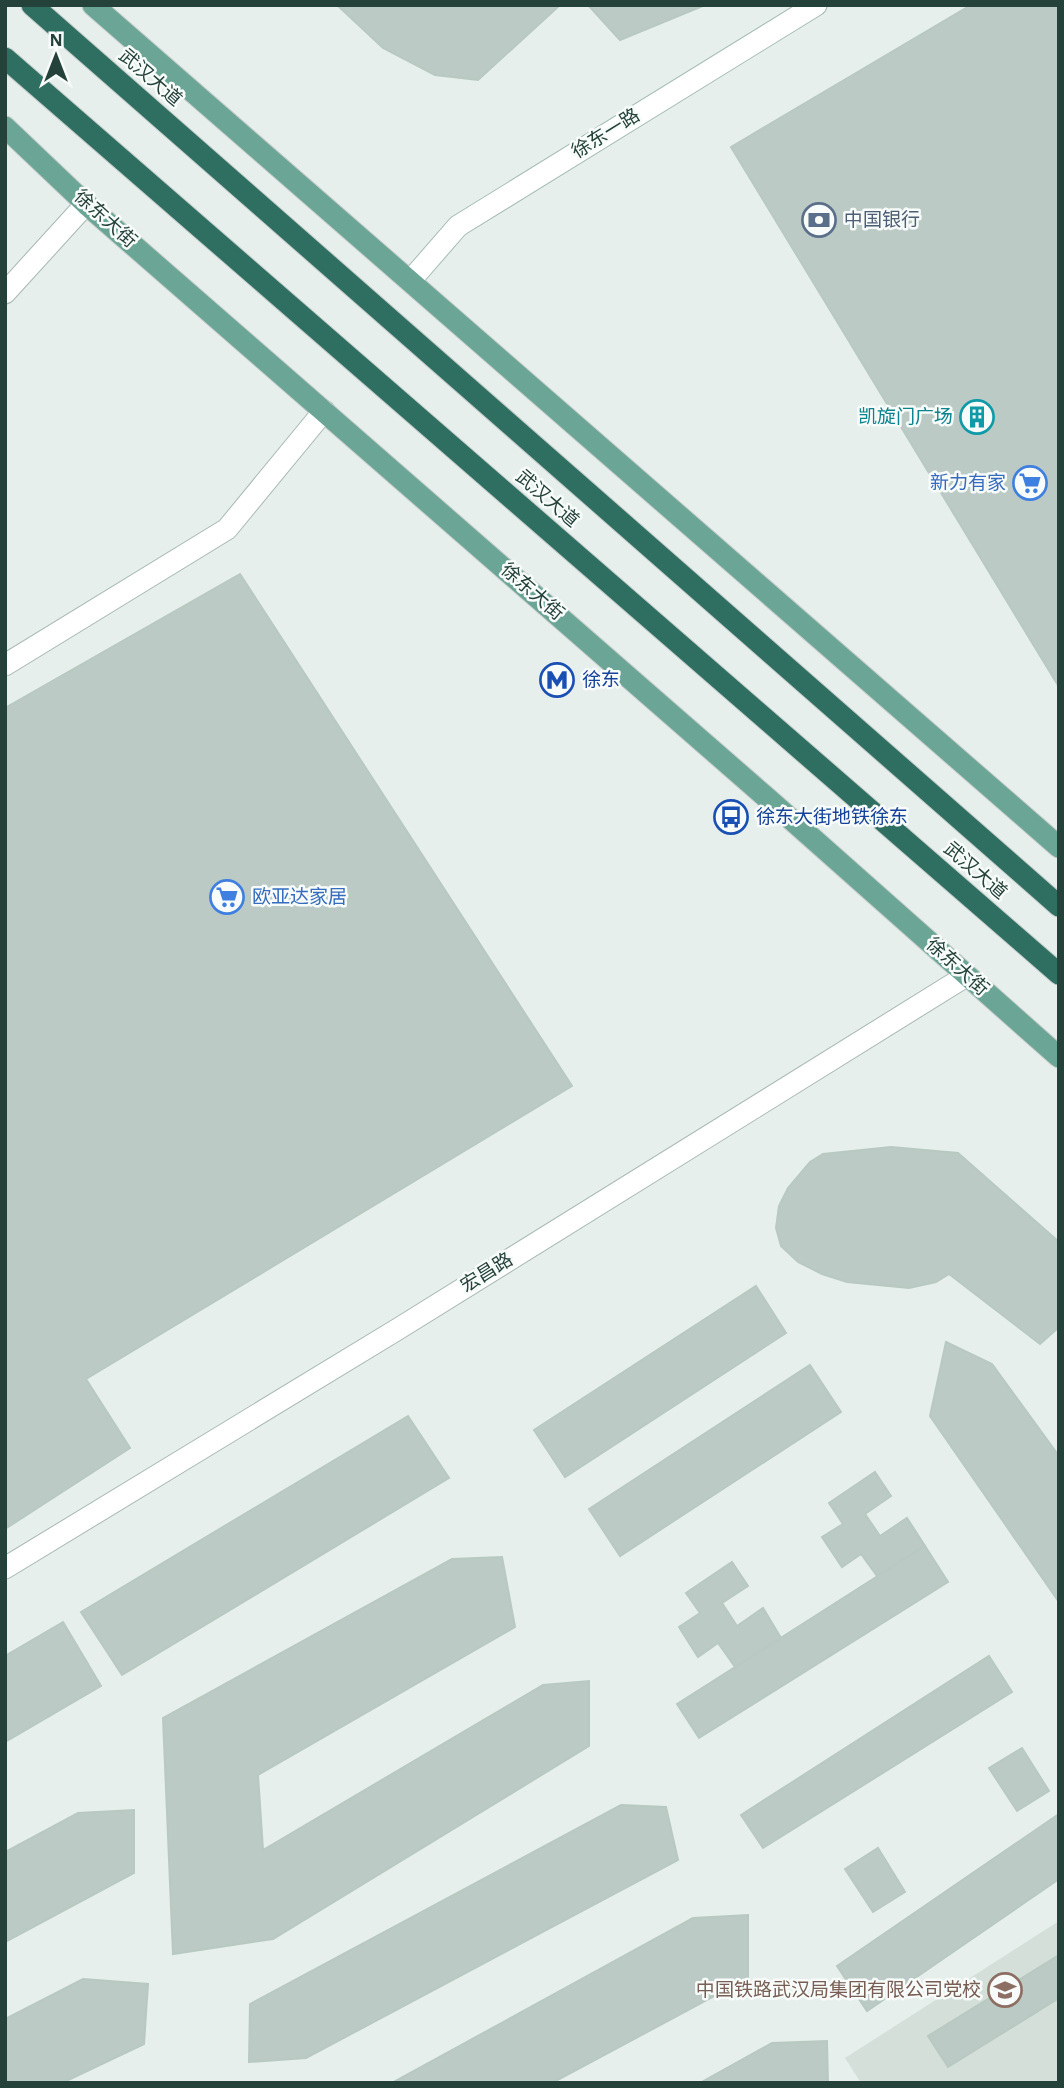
<svg xmlns="http://www.w3.org/2000/svg" width="1064" height="2088" viewBox="0 0 1064 2088" font-family="'Alegreya Sans','Noto Sans SC',sans-serif">
  <rect width="100%" height="100%" fill="#e6efeb"/>
  <!-- built -->
  <polygon fill="#d4dfda" points="1059,1921 1059,2083 861,2083 845,2058"/>
  <!-- building -->
  <g fill="#bbcac4" stroke="#b8c9c2" stroke-width="2">
    <polygon points="337,5 560,5 478,80 435,75 383,48"/>
    <polygon points="588,5 705,5 620,40"/>
    <polygon points="971,5 1059,5 1059,687 731,147"/>
    <polygon points="240,574 572,1086 86,1379 130,1448 5,1529 5,708"/>
    <polygon points="891,1147 958,1153 1059,1242 1059,1327 1040,1344 949,1274 936,1282 909,1288 847,1282 822,1274 798,1262 781,1246 776,1228 779,1206 788,1188 810,1162 823,1154"/>
    <polygon points="756,1286 786,1333 565,1477 534,1430"/>
    <polygon points="946,1342 992,1364 1059,1456 1059,1602 930,1416"/>
    <polygon points="810,1365 841,1412 620,1556 589,1509"/>
    <polygon points="408,1416 449,1478 122,1675 81,1612"/>
    <polygon points="875,1472 891,1496 865,1514 880,1536 907,1518 925,1546 877,1576 861,1554 842,1567 822,1537 843,1524 829,1503"/>
    <polygon points="925,1546 948,1582 699,1738 677,1704"/>
    <polygon points="502,1557 515,1627 258,1775 263,1850 543,1685 589,1681 589,1746 273,1939 173,1954 163,1718 452,1559"/>
    <polygon points="732,1562 748,1586 722,1603 737,1626 763,1608 781,1638 735,1667 718,1643 698,1657 679,1627 700,1613 686,1593"/>
    <polygon points="63,1622 101,1686 5,1742 5,1656"/>
    <polygon points="989,1656 1012,1692 763,1848 741,1815"/>
    <polygon points="1022,1748 1049,1791 1017,1811 989,1768"/>
    <polygon points="621,1805 666,1807 678,1860 306,2058 249,2062 250,2004"/>
    <polygon points="134,1810 134,1873 5,1942 5,1852 78,1813"/>
    <polygon points="1059,1814 1059,1879 867,2011 837,1966"/>
    <polygon points="878,1848 905,1892 873,1912 845,1869"/>
    <polygon points="748,1915 748,1978 552,2083 392,2083 693,1918"/>
    <polygon points="1059,1955 1059,1998 948,2067 928,2036"/>
    <polygon points="83,1979 148,1984 144,2044 62,2083 5,2083 5,2019"/>
    <polygon points="827,2041 828,2083 700,2083 772,2043"/>
  </g>
  <g fill="none" stroke-linecap="round" stroke-linejoin="round">
    <!-- street casing -->
    <g stroke="#a8b8b2" stroke-width="23">
      <g id="street">
        <polyline points="5,293 86,204"/>
        <polyline points="5,665 227,529 324,411"/>
        <polyline points="5,1568 398,1329 966,976"/>
      </g>
    </g>
    <!-- secondary casing -->
    <g stroke="#a4bbb3" stroke-width="23">
      <polyline id="secondary" points="411,280 458,226 816,5"/>
    </g>
    <!-- primary casing -->
    <g stroke="#c2cac8" stroke-width="23">
      <g id="primary">
        <polyline points="93,5 1059,847"/>
        <polyline points="5,127 86,204 767,798 1059,1057"/>
      </g>
    </g>
    <!-- highway casing -->
    <g stroke="#c2cac8" stroke-width="23">
      <g id="highway">
        <polyline points="32,5 1059,906"/>
        <polyline points="5,58 1059,974"/>
      </g>
    </g>
    <!-- street -->
    <use href="#street" stroke="#fff" stroke-width="21"/>
    <!-- secondary -->
    <use href="#secondary" stroke="#fff" stroke-width="21"/>
    <!-- primary -->
    <use href="#primary" stroke="#6aa596" stroke-width="21"/>
    <!-- highway -->
    <use href="#highway" stroke="#2f6f62" stroke-width="21"/>
  </g>
  <!-- icons -->
  <defs>
    <g id="bank-ring" transform="scale(1.75)"><circle r="9.5" fill="#f7fbf9" stroke="#5c6f8a" stroke-width="1.5"/><path d="M-6-4H6V4H-6ZM0-2.3a2.3 2.3 0 1 0 0 4.6a2.3 2.3 0 1 0 0-4.6Z" fill="#5c6f8a"/></g>
    <g id="building-ring" transform="scale(1.75)"><circle r="9.5" fill="#f7fbf9" stroke="#0f9aa8" stroke-width="1.5"/><path d="M-4-6H4V6H1V3H-1V6H-4ZM-2.5-4.3h1.7v1.8h-1.7ZM.8-4.3h1.7v1.8H.8ZM-2.5-1h1.7V.8h-1.7ZM.8-1h1.7V.8H.8Z" fill="#0f9aa8"/></g>
    <g id="supermarket-ring" transform="scale(1.75)"><circle r="9.5" fill="#f7fbf9" stroke="#3f7fe0" stroke-width="1.5"/><path d="M-6-5.5h2.5l.6 2H6L4.5 2H-2.5L-4.4-4H-6ZM-1.5 3.2a1.3 1.3 0 1 0 .1 0ZM3 3.2a1.3 1.3 0 1 0 .1 0Z" fill="#3f7fe0"/></g>
    <g id="metro-ring" transform="scale(1.75)"><circle r="9.5" fill="#f7fbf9" stroke="#1a4fb4" stroke-width="1.5"/><path d="M-5.5 5V-5H-3L0 0L3-5H5.5V5H3V-.5L0 4L-3-.5V5Z" fill="#1a4fb4"/></g>
    <g id="bus-ring" transform="scale(1.75)"><circle r="9.5" fill="#f7fbf9" stroke="#1a4fb4" stroke-width="1.5"/><path d="M-5-6H5V4H4V6H2V4H-2V6H-4V4H-5ZM-3.5-4V0h7V-4ZM-3.5 1.2v1.5H-2V1.2ZM2 1.2v1.5H3.5V1.2Z" fill="#1a4fb4"/></g>
    <g id="university-ring" transform="scale(1.75)"><circle r="9.5" fill="#f7fbf9" stroke="#8d6e63" stroke-width="1.5"/><path d="M0-5L7-2L0 1L-7-2ZM-4 1L0 2.5L4 1V4Q0 6-4 4Z" fill="#8d6e63"/></g>
  </defs>
  <g fill-rule="evenodd">
    <use href="#bank-ring" x="819" y="220"/>
    <use href="#building-ring" x="977" y="417"/>
    <use href="#supermarket-ring" x="1030" y="483"/>
    <use href="#metro-ring" x="557" y="680"/>
    <use href="#bus-ring" x="731" y="817"/>
    <use href="#supermarket-ring" x="227" y="897"/>
    <use href="#university-ring" x="1005" y="1990"/>
  </g>
  <g text-anchor="middle" dominant-baseline="central" stroke-width="5" stroke-linejoin="round" paint-order="stroke">
    <!-- street labels -->
    <g font-size="19" fill="#24423a" stroke="#f7fbf9">
      <text transform="translate(150 78) rotate(41)">武汉大道</text>
      <text transform="translate(606 134) rotate(-32)">徐东一路</text>
      <text transform="translate(105 219) rotate(42)">徐东大街</text>
      <text transform="translate(547 499) rotate(41)">武汉大道</text>
      <text transform="translate(532 592) rotate(41)">徐东大街</text>
      <text transform="translate(975 871) rotate(41)">武汉大道</text>
      <text transform="translate(957 967) rotate(42)">徐东大街</text>
      <text transform="translate(487 1273) rotate(-32)">宏昌路</text>
    </g>
    <!-- service labels -->
    <g font-size="19" fill="#4e5e75" stroke="#f7fbf9" text-anchor="start">
      <text x="844" y="220">中国银行</text>
    </g>
    <!-- culture labels -->
    <g font-size="19" fill="#0d838f" stroke="#f7fbf9" text-anchor="end">
      <text x="953" y="417">凯旋门广场</text>
    </g>
    <!-- shop labels -->
    <g font-size="19" fill="#366cbe" stroke="#f7fbf9" text-anchor="end">
      <text x="1006" y="483">新力有家</text>
      <text x="252" y="897" text-anchor="start">欧亚达家居</text>
    </g>
    <!-- transit labels -->
    <g font-size="19" fill="#164399" stroke="#f7fbf9" text-anchor="start">
      <text x="582" y="680">徐东</text>
      <text x="756" y="817">徐东大街地铁徐东</text>
    </g>
    <!-- education labels -->
    <g font-size="19" fill="#785e54" stroke="#f7fbf9" text-anchor="end">
      <text x="981" y="1990">中国铁路武汉局集团有限公司党校</text>
    </g>
  </g>
  <!-- border -->
  <rect width="1064" height="2088" fill="none" stroke="#24423a" stroke-width="14"/>
  <!-- north arrow -->
  <g transform="translate(56 56)" stroke="#f7fbf9" stroke-width="5" paint-order="stroke">
  <path d="M0-5L12 26L0 18L-12 26Z" fill="#24423a"/>
  <text y="-10" font-size="19" font-weight="bold" text-anchor="middle" fill="#24423a">N</text>
  </g>
</svg>
